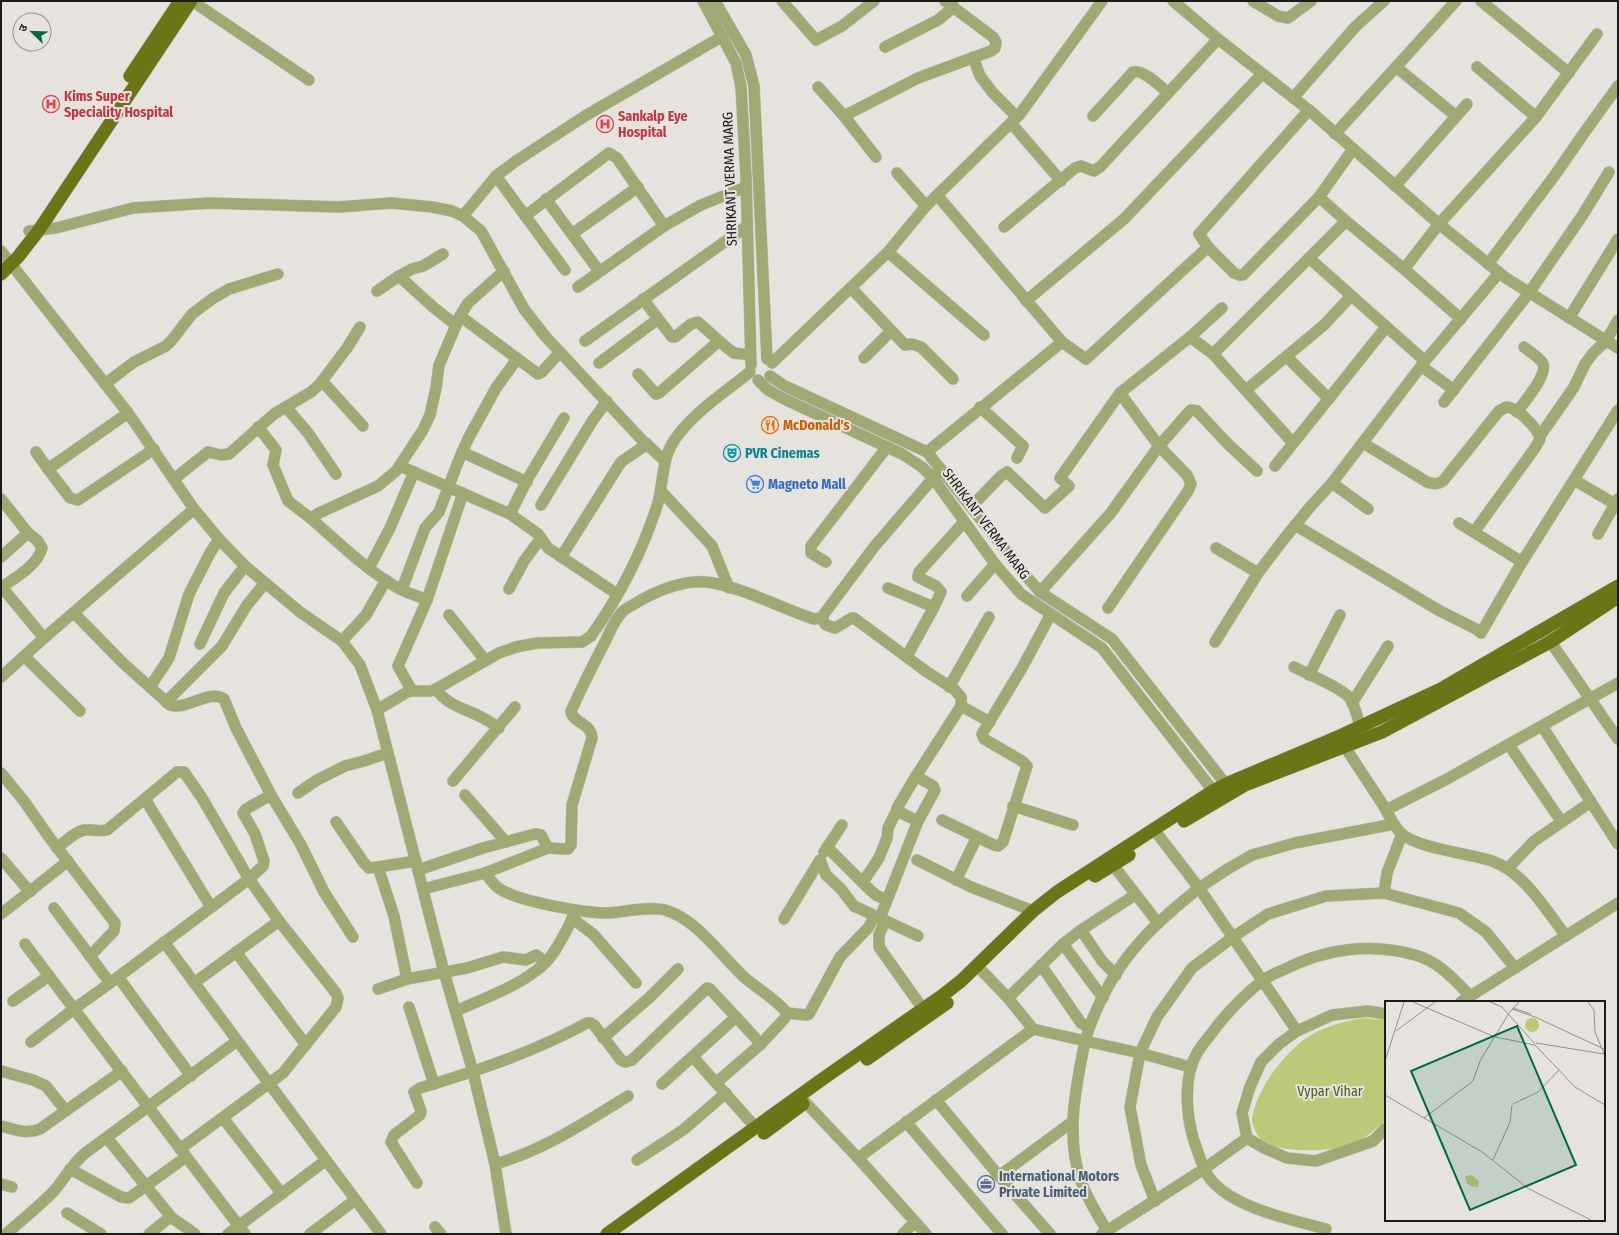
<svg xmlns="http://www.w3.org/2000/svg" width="1619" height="1235" viewBox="0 0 1619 1235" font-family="'Fira Sans Condensed','Noto Sans Devanagari',sans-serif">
  <rect width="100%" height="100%" fill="#e6e2de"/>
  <!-- green -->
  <path fill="#bbc979" d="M1363 1018 1386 1020V1119C1376 1130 1360 1142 1346 1146 1328 1152 1270 1154 1259 1137 1256 1133 1252 1124 1252 1120 1255 1090 1286 1050 1311 1035 1327 1026 1345 1021 1363 1018Z"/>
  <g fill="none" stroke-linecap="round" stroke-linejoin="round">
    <!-- minor casing -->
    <g stroke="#c1bebb" stroke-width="12">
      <g id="minor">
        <polyline points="192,1 309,80"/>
        <polyline points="703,1 736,63 741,87 746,177 751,365"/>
        <polyline points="715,1 746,55 754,86 767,359"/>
        <polyline points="782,1 816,40 842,26 874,1"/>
        <polyline points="1173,1 1218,39 1309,110 1439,224 1506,278 1618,348"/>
        <polyline points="1253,1 1278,16 1288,18 1311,1"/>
        <polyline points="1481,1 1569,73"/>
        <polyline points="885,47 938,20 954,7"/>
        <polyline points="973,57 980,76 993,93 1017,117"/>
        <polyline points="1396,67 1456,116"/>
        <polyline points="1477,67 1536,117"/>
        <polyline points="818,87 844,116 876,157"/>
        <polyline points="1293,98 1356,26 1384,1"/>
        <polyline points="844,116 918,78 991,51 995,48 996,42 993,37 945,1"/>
        <path d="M1093 116 1133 72C1143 69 1160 86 1168 93"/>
        <polyline points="1011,123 1061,181"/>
        <polyline points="1335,134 1456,1"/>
        <polyline points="897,173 926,206"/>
        <polyline points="496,176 565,270"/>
        <polyline points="1395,186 1467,104"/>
        <polyline points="937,195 1062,342"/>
        <polyline points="546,199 599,271"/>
        <polyline points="463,216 496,176 516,161 585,116 723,36"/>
        <polyline points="525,216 609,153 617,158 664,226"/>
        <polyline points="1346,221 1404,269 1439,224 1536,117 1597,34"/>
        <polyline points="1004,227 1075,168 1081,166 1094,171 1101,166 1218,39"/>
        <polyline points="29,231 56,228 133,208 211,203 339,207 391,203 432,207 452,211 463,216 481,231 524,309 545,336 642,440 665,461"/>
        <polyline points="572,234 638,187"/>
        <polyline points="1208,247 1234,273 1239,275 1243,275 1319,197"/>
        <polyline points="1,251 128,413 194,509 219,539 245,566 300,612 342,641 360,665 377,710 444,972 473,1072 495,1164 506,1234"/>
        <polyline points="888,252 984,335"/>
        <polyline points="1309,258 1425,361"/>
        <polyline points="1488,264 1555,175 1584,133 1618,86"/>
        <polyline points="1404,269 1461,319"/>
        <polyline points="399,276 412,269 423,266 443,254"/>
        <polyline points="578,287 664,226 701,205 746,187"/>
        <polyline points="851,288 905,345 912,344 921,347 953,379"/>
        <polyline points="377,291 399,276 433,307 456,325"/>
        <polyline points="643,299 672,337 675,337 691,324 698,322 726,347 734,353 750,355"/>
        <polyline points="1026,301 1124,219 1262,74"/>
        <polyline points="460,316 538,374 542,372 560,352"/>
        <polyline points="1569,318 1618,239"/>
        <polyline points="1190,337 1222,308"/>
        <polyline points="585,341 747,226"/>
        <polyline points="1213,354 1293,443"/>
        <polyline points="1287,357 1329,399"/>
        <polyline points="864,358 891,331"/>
        <polyline points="599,363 658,319"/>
        <polyline points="772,363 888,252 926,206 1020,114 1102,1"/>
        <polyline points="1421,366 1454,390"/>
        <polyline points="638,374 654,392 656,394 659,393 719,341"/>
        <polyline points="770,376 785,386 927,452 1026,576 1040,592 1112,639 1231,791"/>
        <polyline points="758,380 768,390 782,398 902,454 922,467 933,478 995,564 1021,594 1102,648 1218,797"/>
        <polyline points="322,381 363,426"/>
        <polyline points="105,384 134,362 166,346 172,340 192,314 212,299 229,289 278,274"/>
        <polyline points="1246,390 1324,325 1351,296"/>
        <polyline points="1444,402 1529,293 1582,216 1609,172"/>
        <polyline points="286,407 308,433 336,474"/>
        <polyline points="980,407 1023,446 1017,458"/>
        <path d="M1517 412C1524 402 1550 373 1542 362 1537 356 1530 352 1524 347"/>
        <polyline points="128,413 48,469 70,498 78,500 154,449"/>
        <polyline points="258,427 276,450 273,465 288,501 313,520"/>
        <polyline points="1540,436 1574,387 1585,364 1593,353 1606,341 1618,320"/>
        <path d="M1363 443 1427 482C1433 484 1437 485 1443 481L1499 411 1506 407C1517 407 1538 428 1540 439L1535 448 1474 532"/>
        <polyline points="36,452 48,469"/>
        <polyline points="462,452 527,482"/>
        <polyline points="927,452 1062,342 1086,359 1208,247 1199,234 1309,110"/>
        <polyline points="400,466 510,514 538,534 548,548 617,594"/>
        <polyline points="1275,466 1386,327"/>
        <polyline points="174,479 208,452 221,455 229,454 274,414 311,392 319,385 347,348 360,327"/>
        <polyline points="1574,480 1615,504"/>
        <polyline points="1332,483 1368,509"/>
        <polyline points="661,491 712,546 729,588"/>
        <path d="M1 499 28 533 37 540 42 548C37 566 16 577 2 587"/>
        <polyline points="541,505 593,420 607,401"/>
        <polyline points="971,507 1001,476 1007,472 1045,508 1069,486 1060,478 1120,393 1190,337 1213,354 1346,221 1319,197 1353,149"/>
        <polyline points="510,514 527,480 564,418"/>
        <polyline points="1459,523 1522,562"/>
        <polyline points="1295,525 1440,611 1476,629 1481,633 1522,562 1618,410"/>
        <polyline points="1598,534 1618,499"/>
        <polyline points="1216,548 1258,573"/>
        <polyline points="1,557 28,533"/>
        <polyline points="561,557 621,462 647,444"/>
        <polyline points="826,562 811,553 811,546 887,447"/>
        <polyline points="369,568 390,528 414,472"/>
        <polyline points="1,586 44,638"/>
        <polyline points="888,588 934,607"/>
        <polyline points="402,589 425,528 439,512 458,462 468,439 496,388 517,359"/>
        <polyline points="509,589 524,561 541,538"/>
        <polyline points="1040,592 1110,514 1159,446 1120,393"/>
        <polyline points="967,596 995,564"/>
        <path d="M427 600C418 596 407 593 398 588 368 571 341 545 315 522L313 520V517L319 513 378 486 396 471 423 430 430 415 436 388 439 365 460 316 468 303 504 271"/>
        <polyline points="1108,608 1188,491 1191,484 1187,475 1159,446 1188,413 1191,410 1197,411 1228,444 1257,471"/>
        <path d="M74 613 123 663 170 705C186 711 209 689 224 699L236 728 271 795 301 845 324 892 353 937"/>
        <polyline points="449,615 485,660"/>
        <polyline points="821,618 826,625 835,628 852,618 854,618 927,672 954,689 961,697 961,706 916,776 897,808 899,812 918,821"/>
        <polyline points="1543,631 1618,739"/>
        <polyline points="342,641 366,615 386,580"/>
        <polyline points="1215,642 1258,573 1284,539 1310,507 1332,483 1425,361 1499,273"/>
        <polyline points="200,644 224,593 245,566"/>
        <polyline points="24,656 80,711"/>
        <polyline points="907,656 934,607 941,592 936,586 918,577 919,572 964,522"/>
        <path d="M1294 667C1309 675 1338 686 1349 697 1355 704 1357 717 1360 726"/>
        <polyline points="1309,675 1340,615"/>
        <polyline points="1,677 44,638 194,509"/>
        <polyline points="150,687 169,658 189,594 210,553 219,539"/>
        <polyline points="949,687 989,617"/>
        <path d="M436 689C447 705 463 708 479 716 486 719 492 723 499 728"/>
        <polyline points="412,691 398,666 427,600 463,493"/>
        <polyline points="166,702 222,646 247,605 265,583"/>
        <polyline points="1352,703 1388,646"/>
        <polyline points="961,706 990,722"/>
        <path d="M377 710 409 691H431L436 689 499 653 516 647 537 643 582 642 591 636C619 597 642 552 657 506 664 483 661 459 675 439 694 412 725 392 750 372"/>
        <polyline points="1542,726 1618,844"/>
        <polyline points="1509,745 1561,821"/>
        <path d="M1345 747C1358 767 1372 788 1385 808 1390 817 1394 827 1402 834 1420 849 1468 853 1492 861 1524 872 1546 910 1566 936"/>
        <polyline points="1,773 24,801 49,837 115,923 114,931 90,956 110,983 74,1009 25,944"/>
        <polyline points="453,781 515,707"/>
        <polyline points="298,793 317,780 345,766 364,761 388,753"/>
        <polyline points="465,795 506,842"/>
        <polyline points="145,799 211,907"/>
        <polyline points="1013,806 1073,825"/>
        <polyline points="1386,810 1447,779 1618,683"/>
        <polyline points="942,820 994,845 998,846 1003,842 1027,766 1022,761 984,739 982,734 1022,668 1051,614"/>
        <polyline points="336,822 364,863 369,868 378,867 416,861"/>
        <path d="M1159 836 1199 888C1178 905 1156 923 1138 944 1114 971 1095 1007 1085 1041L1140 1053 1190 1067"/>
        <polyline points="827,847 869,889 876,895 886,900"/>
        <path d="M57 848C65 842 74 832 84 830 92 829 99 832 107 830L177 772H184L202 798 249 879 279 921 336 993 338 998 336 1007 283 1073 180 1149"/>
        <polyline points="824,852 842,825"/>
        <polyline points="1,858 30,892"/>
        <polyline points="917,860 971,887 1033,911"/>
        <polyline points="1113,865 1158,923"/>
        <polyline points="378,867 394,916 407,979"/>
        <polyline points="1508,868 1534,841 1591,802"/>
        <polyline points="418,870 483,848 535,834 541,835 548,848"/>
        <path d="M485 873C489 877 492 883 497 887 514 901 584 913 608 913 623 912 652 906 665 910 697 919 721 956 745 978 757 988 778 1001 787 1013L785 1018 761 1044 717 1082"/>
        <polyline points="956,880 977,837"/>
        <polyline points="863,882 879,858 887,838 888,828 897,810"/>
        <path d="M423 889 485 873 548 848 564 849H568L571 845 572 805 592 738C591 722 572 723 571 711 582 687 594 663 606 640 610 631 615 619 623 611 628 607 635 604 641 600 663 588 688 578 713 583 749 590 780 608 814 619L821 618 874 547 941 469"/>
        <polyline points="1384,893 1387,873 1402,834"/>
        <polyline points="54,908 90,956"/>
        <polyline points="1,914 68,861"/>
        <polyline points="880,918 918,821 935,790 933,786 916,776"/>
        <polyline points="573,919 593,934 636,983"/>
        <polyline points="784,919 820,860 826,875 841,889 854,906 918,936"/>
        <polyline points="885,921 879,935 879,947 923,1009"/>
        <polyline points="1081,930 1102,961 1116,975"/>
        <polyline points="164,942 381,1234"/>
        <polyline points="1063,944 1103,998"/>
        <polyline points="236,952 306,1045"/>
        <polyline points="1041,965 1081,1023 1089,1028"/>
        <polyline points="118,977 191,1076"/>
        <polyline points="110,983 249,879 263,866 264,861 255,834 243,813 246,809 271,795"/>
        <polyline points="194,983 279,921"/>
        <polyline points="378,989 407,979 467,968 503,957 526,960 536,955 546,962"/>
        <polyline points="1008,998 1063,944 1081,930 1135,895"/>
        <polyline points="13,1001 49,976"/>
        <polyline points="1461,1002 1618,903"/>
        <polyline points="409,1007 434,1084"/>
        <path d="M456 1011C484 998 520 986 543 965 552 957 558 946 564 935 568 927 573 920 574 910"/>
        <polyline points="787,1013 806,1015 809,1014 840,957 868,928 875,916"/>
        <path d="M1033 1029 1085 1041C1076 1087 1065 1135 1081 1181 1087 1199 1098 1215 1107 1231"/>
        <polyline points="1297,1031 1199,888 1226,870 1252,855 1295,843 1394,824"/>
        <polyline points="603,1038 650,997 678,969"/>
        <polyline points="31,1042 74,1009 245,1234"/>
        <polyline points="693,1057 756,1128"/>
        <polyline points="1,1071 33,1080 46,1086 66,1111"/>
        <polyline points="662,1084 736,1017"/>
        <polyline points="936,1100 999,1176 1050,1234"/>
        <polyline points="805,1102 858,1158 1033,1029 1008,998 982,971"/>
        <polyline points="223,1118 282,1194"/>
        <polyline points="906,1122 1002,1234"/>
        <path d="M1 1126C14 1129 26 1135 40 1129L122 1071"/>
        <polyline points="107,1138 172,1218"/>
        <polyline points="1247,1138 1264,1148 1287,1158 1316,1161 1373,1141 1386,1128"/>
        <polyline points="858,1158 926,1234"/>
        <polyline points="637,1160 683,1130 726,1093"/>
        <path d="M495 1164C542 1151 586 1122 628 1096"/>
        <polyline points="70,1169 121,1197 129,1198 186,1157"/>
        <polyline points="999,1176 1072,1122"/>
        <path d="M417 1183 391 1142 394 1135 420 1115 421 1111 414 1092 420 1088C477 1071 534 1052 587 1023H591L594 1025 621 1060C625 1063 627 1062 632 1060L707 988 710 989 761 1044"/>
        <polyline points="1,1184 12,1187"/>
        <polyline points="1155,1201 1141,1165 1130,1107 1140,1053 1157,1017 1192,968 1233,937 1268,914 1326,896 1384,893 1459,913 1486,932 1515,968"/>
        <polyline points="67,1213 101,1234"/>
        <polyline points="435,1227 441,1234"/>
        <path d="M1326 1229C1290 1219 1236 1209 1211 1180 1202 1169 1199 1154 1194 1141 1186 1115 1183 1077 1197 1053 1203 1043 1211 1035 1217 1026 1230 1010 1245 994 1262 981 1268 976 1276 973 1283 970 1324 949 1370 942 1415 955 1438 961 1454 979 1470 996"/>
        <path d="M6 1234C22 1220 38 1207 53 1192 64 1180 71 1165 84 1154L237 1041"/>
        <polyline points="149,1234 169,1218 175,1220 195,1234"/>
        <polyline points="228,1234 325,1161"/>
        <polyline points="310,1234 355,1200"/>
        <polyline points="903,1234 915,1222"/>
        <polyline points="1102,1234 1204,1169 1247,1138 1242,1113 1250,1087 1261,1062 1279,1044 1297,1031 1332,1015 1368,1011 1386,1014"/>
      </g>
    </g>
    <!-- major casing -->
    <g stroke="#c1bebb" stroke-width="14">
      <g id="major">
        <polyline points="130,76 180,1"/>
        <polyline points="1,274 18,257 39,230 191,1"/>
        <polyline points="1184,821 1245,785 1382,732 1550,642 1618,597"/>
        <polyline points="1095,876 1129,855"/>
        <polyline points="867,1059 947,1003"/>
        <polyline points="764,1133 803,1104"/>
        <polyline points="607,1234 824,1078 943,995 961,981 1033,911 1057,892 1213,791 1226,784 1340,736 1439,690 1618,586"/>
      </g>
    </g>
    <!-- minor -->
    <use href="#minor" stroke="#a0a973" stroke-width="11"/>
    <!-- major -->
    <use href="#major" stroke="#6b7417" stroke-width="13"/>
  </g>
  <!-- icons -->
  <defs>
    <g id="hospital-ring" transform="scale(0.9)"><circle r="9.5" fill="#e6e2de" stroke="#e0444e" stroke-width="1.5"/><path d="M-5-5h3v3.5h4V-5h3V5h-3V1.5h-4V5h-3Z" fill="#e0444e"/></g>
    <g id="restaurant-ring" transform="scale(0.9)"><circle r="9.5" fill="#e6e2de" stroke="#e8710a" stroke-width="1.5"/><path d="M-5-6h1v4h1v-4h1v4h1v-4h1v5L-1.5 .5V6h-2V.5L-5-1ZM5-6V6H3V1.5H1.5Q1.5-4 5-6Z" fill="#e8710a"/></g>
    <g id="theatre-ring" transform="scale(0.9)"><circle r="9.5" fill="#e6e2de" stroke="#0f9aa8" stroke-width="1.5"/><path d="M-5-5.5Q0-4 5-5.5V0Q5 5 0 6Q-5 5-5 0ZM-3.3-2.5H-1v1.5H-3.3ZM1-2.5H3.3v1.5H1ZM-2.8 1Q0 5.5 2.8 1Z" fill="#0f9aa8"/></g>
    <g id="supermarket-ring" transform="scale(0.9)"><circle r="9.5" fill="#e6e2de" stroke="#3f7fe0" stroke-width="1.5"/><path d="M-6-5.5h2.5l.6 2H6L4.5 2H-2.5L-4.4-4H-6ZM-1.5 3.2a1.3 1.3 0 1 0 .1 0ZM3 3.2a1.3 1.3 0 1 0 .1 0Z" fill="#3f7fe0"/></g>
    <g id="office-ring" transform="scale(0.9)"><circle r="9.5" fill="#e6e2de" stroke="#5c6f8a" stroke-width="1.5"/><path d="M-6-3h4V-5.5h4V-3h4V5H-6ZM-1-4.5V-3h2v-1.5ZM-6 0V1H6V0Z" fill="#5c6f8a"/></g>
  </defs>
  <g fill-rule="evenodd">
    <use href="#hospital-ring" x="51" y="104"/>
    <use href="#hospital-ring" x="605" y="124"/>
    <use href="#restaurant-ring" x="770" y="425"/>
    <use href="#theatre-ring" x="732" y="453"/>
    <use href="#supermarket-ring" x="755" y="484"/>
    <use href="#office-ring" x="986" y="1184"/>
  </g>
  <g text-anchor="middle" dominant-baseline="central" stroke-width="4" stroke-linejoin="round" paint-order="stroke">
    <!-- health labels -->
    <g font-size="14" font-weight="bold" fill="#be3a42" stroke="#e6e2de" text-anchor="start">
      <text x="64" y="96">Kims Super<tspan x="64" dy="16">Speciality Hospital</tspan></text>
      <text x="618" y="116">Sankalp Eye<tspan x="618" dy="16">Hospital</tspan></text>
    </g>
    <!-- street labels -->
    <g font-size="14" fill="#1b1a19" stroke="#e6e2de">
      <text transform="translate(730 179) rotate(-92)">SHRIKANT VERMA MARG</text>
      <text transform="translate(986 524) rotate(53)">SHRIKANT VERMA MARG</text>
    </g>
    <!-- food labels -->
    <g font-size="14" font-weight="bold" fill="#c56008" stroke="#e6e2de" text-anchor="start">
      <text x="783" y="425">McDonald's</text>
    </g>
    <!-- culture labels -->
    <g font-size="14" font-weight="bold" fill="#0d838f" stroke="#e6e2de" text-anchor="start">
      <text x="745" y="453">PVR Cinemas</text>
    </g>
    <!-- shop labels -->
    <g font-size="14" font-weight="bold" fill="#366cbe" stroke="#e6e2de" text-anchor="start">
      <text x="768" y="484">Magneto Mall</text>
    </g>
    <!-- park labels -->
    <g font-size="14" fill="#50591f" stroke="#e6e2de">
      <text x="1330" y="1091">Vypar Vihar</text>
    </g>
    <!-- service labels -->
    <g font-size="14" font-weight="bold" fill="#4e5e75" stroke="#e6e2de" text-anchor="start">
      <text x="999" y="1176">International Motors<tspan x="999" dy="16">Private Limited</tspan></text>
    </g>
  </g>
  <!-- overview -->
  <g transform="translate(1385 1001)">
    <rect width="220" height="220" fill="#e6e2de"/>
    <path d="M140 24a7 7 0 1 1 14 0a7 7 0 1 1-14 0ZM86 174 94 180 93 186 85 185 81 181 80 175Z" fill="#bbc979"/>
    <path fill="none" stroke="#95928f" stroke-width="1" d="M28 1 110 36 150 44M105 1 117 6 150 43M203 1 209 9 210 31 220 55M128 7 146 13M127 8 150 16 219 48M11 30 50 1M151 42 219 53M150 44 190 86 220 104M0 60 19 1M0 94 97 151 144 188 206 219M128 103 153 91 174 69M39 117 88 80 95 60 124 12 134 1M108 159 125 121 127 104"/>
    <path fill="#026a40" fill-opacity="0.15" stroke="#026a40" stroke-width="2" d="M132 25 191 164 85 209 26 70Z"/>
    <rect width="220" height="220" fill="none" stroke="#1b1a19" stroke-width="2"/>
  </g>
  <!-- border -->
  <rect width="1619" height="1235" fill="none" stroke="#1b1a19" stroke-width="4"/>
  <!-- north arrow -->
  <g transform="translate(32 32) rotate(293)"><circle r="19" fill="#e6e2de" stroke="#95928f"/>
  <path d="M0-3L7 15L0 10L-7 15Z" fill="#026a40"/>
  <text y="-6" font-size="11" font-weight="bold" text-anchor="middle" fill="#1b1a19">उ</text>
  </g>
</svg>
